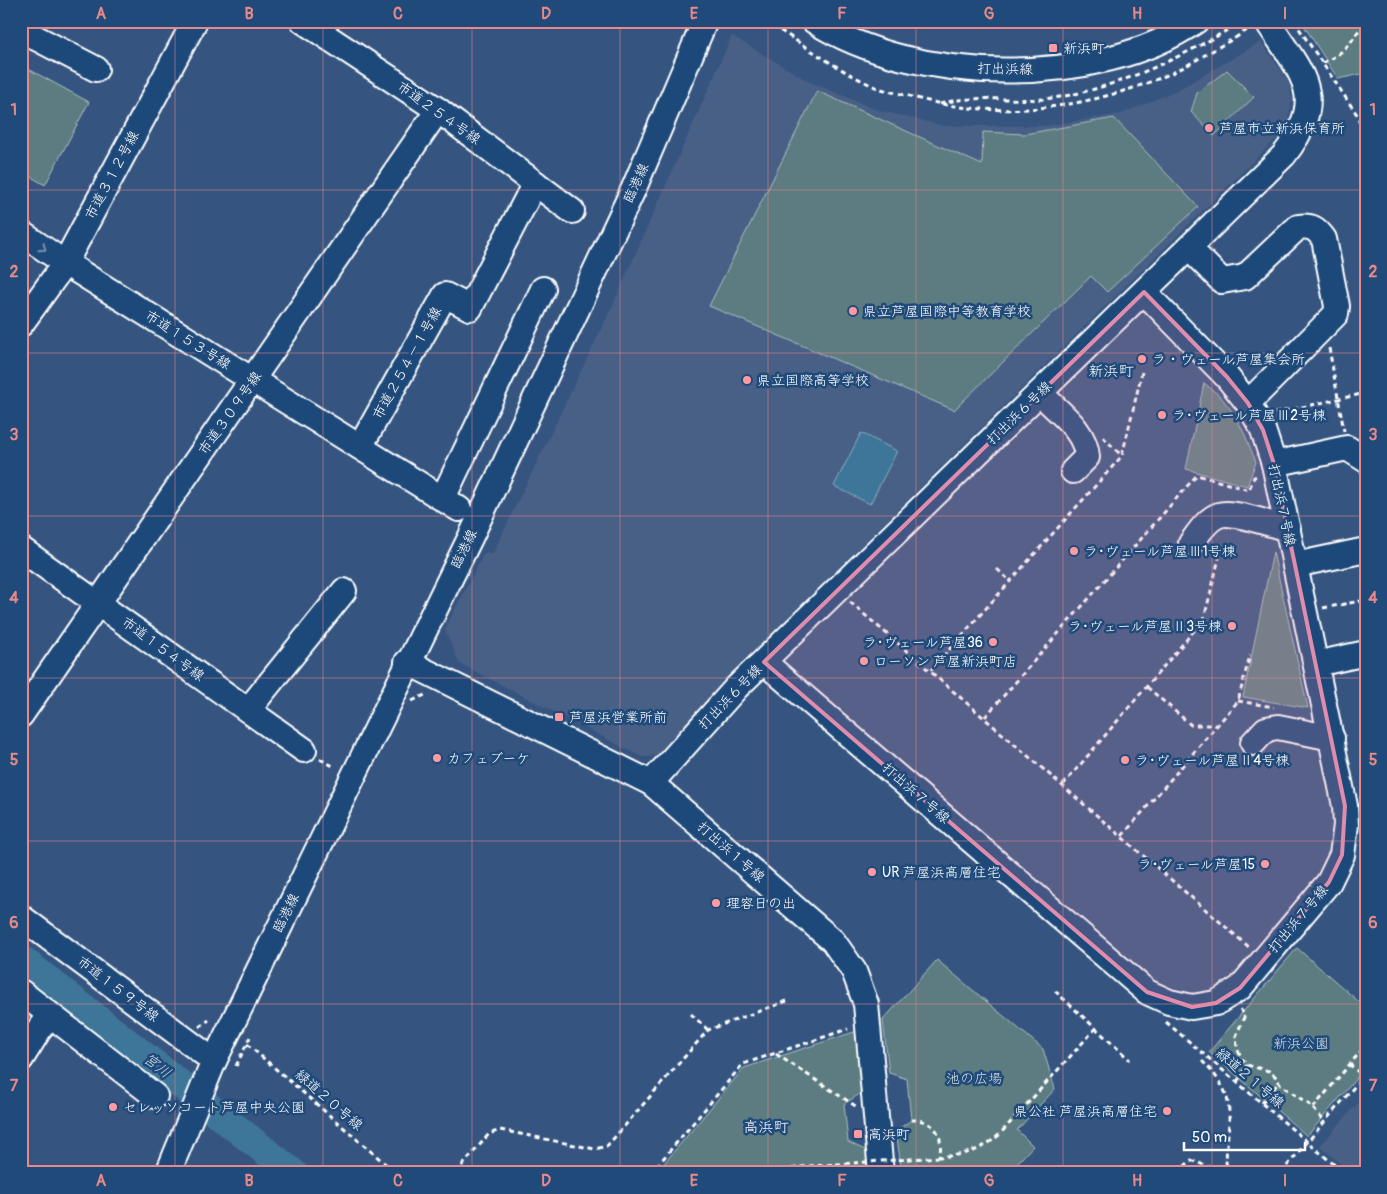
<svg xmlns="http://www.w3.org/2000/svg" width="1387" height="1194" viewBox="0 0 1387 1194" font-family="Pangolin,'Klee One',sans-serif">
  <rect width="100%" height="100%" fill="#355580"/>
  <filter id="ink" filterUnits="userSpaceOnUse"><feTurbulence type="fractalNoise" baseFrequency=".02" numOctaves="2"/><feDisplacementMap in="SourceGraphic" scale="10" xChannelSelector="R" yChannelSelector="G"/><feConvolveMatrix kernelMatrix="1 2 1 2 8 2 1 2 1" color-interpolation-filters="sRGB"/></filter>
  <g filter="url(#ink)">
    <!-- built -->
    <g fill="#496086">
      <polygon points="732,36 808,81 877,110 944,126 1046,126 1121,114 1176,91 1261,42 1288,81 1292,100 1288,119 1279,136 733,671 668,749 655,756 642,757 459,663 445,629 485,552 492,555 613,305"/>
      <polygon points="1366,1094 1366,1173 1351,1173 1320,1146"/>
    </g>
    <!-- green -->
    <g fill="#5c7c81" stroke="#aebec0">
      <polygon points="1301,21 1366,21 1366,73 1338,79"/>
      <polygon points="21,65 89,102 45,185 21,171"/>
      <polygon points="1227,70 1254,97 1214,136 1191,112 1197,93"/>
      <polygon points="817,91 982,165 983,132 1025,134 1114,118 1198,207 1107,292 1091,276 954,410 709,306"/>
      <polygon points="1204,383 1220,396 1235,415 1245,435 1256,462 1247,486 1186,469"/>
      <polygon points="1273,552 1308,708 1243,697"/>
      <polygon points="1297,948 1366,1008 1366,1067 1307,1136 1209,1052"/>
      <polygon points="937,960 1043,1049 1055,1089 1017,1130 1033,1146 1008,1173 902,1173 896,1131 911,1120 907,1079 889,1073 883,1020"/>
      <polygon points="857,1031 863,1092 844,1104 848,1142 867,1151 870,1173 656,1173 744,1068"/>
    </g>
    <!-- water -->
    <polygon fill="#3e7698" stroke="#8badc1" points="861,433 897,451 870,504 834,486"/>
    <g fill="none" stroke-linecap="round" stroke-linejoin="round">
      <!-- river -->
      <polyline stroke="#3e7698" stroke-width="29" points="21,959 293,1173"/>
      <!-- minor casing -->
      <g stroke="#fff" stroke-width="28">
        <g id="minor">
          <polyline points="303,21 438,110 572,211"/>
          <path d="M814 21C913 85 1098 89 1196 21"/>
          <polyline points="21,30 96,69"/>
          <polyline points="21,233 65,263 459,509"/>
          <path d="M1189 248 1222 281 1245 277 1298 227C1311 225 1316 228 1324 239L1337 306 1336 314 1248 403"/>
          <polyline points="21,324 65,263 195,21"/>
          <path d="M1040 393C1057 411 1086 430 1087 457L1073 471"/>
          <polyline points="360,447 445,295 470,308 535,183"/>
          <polyline points="1274,464 1347,448 1366,460"/>
          <polyline points="443,498 543,289"/>
          <path d="M1191 543C1198 534 1207 519 1219 515 1233 510 1272 525 1288 529"/>
          <polyline points="21,549 304,750"/>
          <polyline points="1295,565 1366,550"/>
          <polyline points="407,662 651,783 833,941 854,971 866,1004 881,1173"/>
          <polyline points="764,662 1147,992 1169,1002 1192,1007 1216,1003 1240,988 1329,882 1342,855 1346,825 1345,806 1274,464 1263,430 1248,403 1227,377 1144,292"/>
          <polyline points="1316,664 1366,653"/>
          <polyline points="248,710 344,591"/>
          <polyline points="21,715 438,110"/>
          <polyline points="1253,743 1266,729 1278,727 1332,738"/>
          <path d="M651 783 736 688 1284 155C1330 96 1301 74 1267 21"/>
          <polyline points="21,917 214,1061"/>
          <polyline points="21,992 155,1096"/>
          <polyline points="21,1059 49,1014"/>
          <polyline points="168,1173 214,1061 471,536 634,188 705,21"/>
        </g>
      </g>
      <!-- path -->
      <g stroke="#fff" stroke-width="3" stroke-dasharray="5 4" stroke-linecap="butt">
        <path d="M765 21C800 42 833 67 869 84 882 91 899 93 913 97 998 122 1092 108 1172 73 1193 63 1214 49 1235 38"/>
        <polyline points="1294,21 1358,116 1366,150"/>
        <polyline points="1296,25 1303,21"/>
        <path d="M1322 63C1333 58 1342 53 1349 44 1355 37 1357 30 1366 25"/>
        <path d="M940 104C976 93 1015 103 1053 98 1116 89 1188 55 1242 21"/>
        <polyline points="1329,348 1344,431"/>
        <polyline points="1275,413 1366,393"/>
        <polyline points="1103,437 1122,456"/>
        <polyline points="997,569 1010,581"/>
        <polyline points="850,602 1250,948"/>
        <polyline points="1323,608 1366,600"/>
        <polyline points="931,670 1122,456 1142,372"/>
        <polyline points="1147,687 1191,725 1217,725"/>
        <polyline points="412,701 427,694"/>
        <polyline points="1238,701 1274,707"/>
        <polyline points="985,717 1197,475 1249,490 1254,477 1258,476"/>
        <polyline points="320,759 333,766"/>
        <polyline points="1063,785 1204,619 1219,558"/>
        <polyline points="1122,836 1238,701 1250,655"/>
        <polyline points="1055,991 1130,1060"/>
        <polyline points="1240,1009 1245,1015 1236,1036 1237,1048 1242,1059 1247,1065 1269,1071 1275,1076 1281,1085 1310,1105 1324,1121"/>
        <polyline points="691,1014 708,1030"/>
        <polyline points="1166,1022 1344,1173"/>
        <polyline points="199,1027 209,1020"/>
        <polyline points="247,1044 396,1173"/>
        <polyline points="776,1054 857,1107"/>
        <path d="M1202 1061C1211 1070 1220 1080 1225 1092 1235 1117 1223 1147 1227 1173"/>
        <polyline points="1349,1064 1363,1076"/>
        <polyline points="236,1066 250,1037"/>
        <polyline points="1237,1082 1247,1065"/>
        <polyline points="1262,1103 1279,1082"/>
        <polyline points="1313,1108 1366,1045"/>
        <path d="M911 1120C934 1119 945 1135 939 1157 967 1154 977 1153 999 1135L1095 1029"/>
        <polyline points="830,1164 831,1173"/>
        <polyline points="456,1173 489,1134 500,1130 595,1149 607,1146 708,1030 787,1001"/>
        <polyline points="651,1173 743,1064 848,1029"/>
        <polyline points="784,1173 789,1169 809,1166"/>
        <polyline points="1178,1173 1191,1160 1209,1167 1226,1166"/>
        <polyline points="1281,1173 1366,1073"/>
      </g>
      <!-- minor -->
      <use href="#minor" stroke="#1f4a7a" stroke-width="24"/>
      <!-- path-bridge -->
      <g stroke="#fff" stroke-width="3" stroke-dasharray="5 4" stroke-linecap="butt">
        <polyline points="1235,38 1261,21"/>
        <polyline points="809,1166 939,1157"/>
      </g>
    </g>
    <!-- one-way arrows -->
    <defs><path id="oneway-chevron" d="M-2-3.5L2.5 0L-2 3.5" fill="none" stroke-width="1.6" stroke-linecap="round" stroke-linejoin="round" transform="scale(1.25)"/></defs>
    <use stroke="#7992af" href="#oneway-chevron" transform="translate(43 248) rotate(35)"/>
  </g>
  <!-- marked area -->
  <path fill="#e08cad" fill-opacity="0.2" stroke="#e08cad" stroke-width="4" stroke-linejoin="round" d="M1144 292 1227 377 1248 403 1263 430 1274 464 1345 806 1342 855 1329 882 1240 988 1216 1003 1192 1007 1147 992 764 662Z"/>
  <!-- grid -->
  <path fill="none" stroke="#e88989" stroke-width="1" stroke-opacity="0.55" d="M175 21V1173M323 21V1173M472 21V1173M620 21V1173M768 21V1173M916 21V1173M1063 21V1173M1212 21V1173M21 190H1366M21 353H1366M21 516H1366M21 678H1366M21 841H1366M21 1004H1366"/>
  <!-- markers -->
  <g fill="#ff9aa2" stroke="#1f4a7a" stroke-width="2">
    <rect x="1048" y="43" width="10" height="10" rx="2.5"/>
    <circle cx="1209" cy="128" r="5"/>
    <circle cx="853" cy="311" r="5"/>
    <circle cx="1142" cy="359" r="5"/>
    <circle cx="747" cy="380" r="5"/>
    <circle cx="1162" cy="415" r="5"/>
    <circle cx="1074" cy="551" r="5"/>
    <circle cx="1232" cy="626" r="5"/>
    <circle cx="993" cy="642" r="5"/>
    <circle cx="864" cy="661" r="5"/>
    <rect x="554" y="712" width="10" height="10" rx="2.5"/>
    <circle cx="437" cy="758" r="5"/>
    <circle cx="1125" cy="760" r="5"/>
    <circle cx="1265" cy="864" r="5"/>
    <circle cx="872" cy="872" r="5"/>
    <circle cx="716" cy="903" r="5"/>
    <circle cx="113" cy="1107" r="5"/>
    <circle cx="1167" cy="1111" r="5"/>
    <rect x="853" y="1129" width="10" height="10" rx="2.5"/>
  </g>
  <g text-anchor="middle" dominant-baseline="central" stroke-width="5" stroke-linejoin="round" paint-order="stroke">
    <!-- poi labels -->
    <g font-size="14" fill="#fff" stroke="#1f4a7a" text-anchor="start">
      <text x="1063" y="48">新浜町</text>
      <text x="1219" y="128">芦屋市立新浜保育所</text>
      <text x="863" y="311">県立芦屋国際中等教育学校</text>
      <text x="1152" y="359">ラ・ヴェール芦屋集会所</text>
      <text x="757" y="380">県立国際高等学校</text>
      <text x="1172" y="415">ラ･ヴェール芦屋Ⅲ2号棟</text>
      <text x="1084" y="551">ラ･ヴェール芦屋Ⅲ1号棟</text>
      <text x="1222" y="626" text-anchor="end">ラ･ヴェール芦屋Ⅱ3号棟</text>
      <text x="983" y="642" text-anchor="end">ラ･ヴェール芦屋36</text>
      <text x="874" y="661">ローソン 芦屋新浜町店</text>
      <text x="569" y="717">芦屋浜営業所前</text>
      <text x="447" y="758">カフェブーケ</text>
      <text x="1135" y="760">ラ･ヴェール芦屋Ⅱ4号棟</text>
      <text x="1255" y="864" text-anchor="end">ラ･ヴェール芦屋15</text>
      <text x="882" y="872">UR 芦屋浜高層住宅</text>
      <text x="726" y="903">理容日の出</text>
      <text x="123" y="1107">セレッソコート芦屋中央公園</text>
      <text x="1157" y="1111" text-anchor="end">県公社 芦屋浜高層住宅</text>
      <text x="868" y="1134">高浜町</text>
    </g>
    <!-- street labels -->
    <g font-size="14" fill="#fff" stroke="#1f4a7a">
      <text transform="translate(1005 69) rotate(1)">打出浜線</text>
      <text transform="translate(439 113) rotate(35)">市道２５４号線</text>
      <text transform="translate(112 175) rotate(-62)">市道３１２号線</text>
      <text transform="translate(636 183) rotate(-66)">臨港線</text>
      <text transform="translate(188 340) rotate(32)">市道１５３号線</text>
      <text transform="translate(407 363) rotate(-61)">市道２５４－１号線</text>
      <text transform="translate(230 413) rotate(-55)">市道３０９号線</text>
      <text transform="translate(1019 413) rotate(-44)">打出浜６号線</text>
      <text transform="translate(1282 505) rotate(78)">打出浜７号線</text>
      <text transform="translate(464 549) rotate(-64)">臨港線</text>
      <text transform="translate(163 649) rotate(36)">市道１５４号線</text>
      <text transform="translate(730 697) rotate(-46)">打出浜６号線</text>
      <text transform="translate(916 793) rotate(41)">打出浜７号線</text>
      <text transform="translate(731 852) rotate(41)">打出浜１号線</text>
      <text transform="translate(286 913) rotate(-64)">臨港線</text>
      <text transform="translate(1298 919) rotate(-50)">打出浜７号線</text>
      <text transform="translate(118 989) rotate(37)">市道１５９号線</text>
      <text transform="translate(1250 1078) rotate(40)">緑道２１号線</text>
      <text transform="translate(329 1100) rotate(41)">緑道２０号線</text>
    </g>
    <!-- park labels -->
    <g font-size="14" fill="#d6dee0" stroke="#1f4a7a">
      <text x="1301" y="1043">新浜公園</text>
      <text x="974" y="1078">池の広場</text>
    </g>
    <!-- neighbourhood labels -->
    <g font-size="15" fill="#fff" stroke="#1f4a7a">
      <text x="1111" y="371">新浜町</text>
      <text x="766" y="1127">高浜町</text>
    </g>
    <!-- water labels -->
    <g font-size="15" font-style="italic" fill="#cfdde5" stroke="#1f4a7a">
      <text transform="translate(157 1066) rotate(38)">宮川</text>
    </g>
  </g>
  <!-- margin -->
  <rect width="1387" height="1194" fill="none" stroke="#1f4a7a" stroke-width="55"/>
  <!-- scale -->
  <path d="M1184 1142v8h121v-8" fill="none" stroke="#ffffff" stroke-width="2.5"/>
  <text x="1192" y="1142" font-size="15" fill="#ffffff" stroke="#1f4a7a" stroke-width="4" paint-order="stroke">50 m</text>
  <rect x="28" y="28" width="1332" height="1138" fill="none" stroke="#e88989" stroke-width="2"/>
  <g font-size="16" text-anchor="middle" font-weight="bold" fill="#e88989">
    <text x="101" y="19">A</text>
    <text x="249" y="19">B</text>
    <text x="398" y="19">C</text>
    <text x="546" y="19">D</text>
    <text x="694" y="19">E</text>
    <text x="842" y="19">F</text>
    <text x="989" y="19">G</text>
    <text x="1137" y="19">H</text>
    <text x="1285" y="19">I</text>
    <text x="14" y="115">1</text>
    <text x="1373" y="115">1</text>
    <text x="14" y="277">2</text>
    <text x="1373" y="277">2</text>
    <text x="14" y="440">3</text>
    <text x="1373" y="440">3</text>
    <text x="14" y="603">4</text>
    <text x="1373" y="603">4</text>
    <text x="14" y="765">5</text>
    <text x="1373" y="765">5</text>
    <text x="14" y="928">6</text>
    <text x="1373" y="928">6</text>
    <text x="14" y="1091">7</text>
    <text x="1373" y="1091">7</text>
    <text x="101" y="1186">A</text>
    <text x="249" y="1186">B</text>
    <text x="398" y="1186">C</text>
    <text x="546" y="1186">D</text>
    <text x="694" y="1186">E</text>
    <text x="842" y="1186">F</text>
    <text x="989" y="1186">G</text>
    <text x="1137" y="1186">H</text>
    <text x="1285" y="1186">I</text>
  </g>
</svg>
